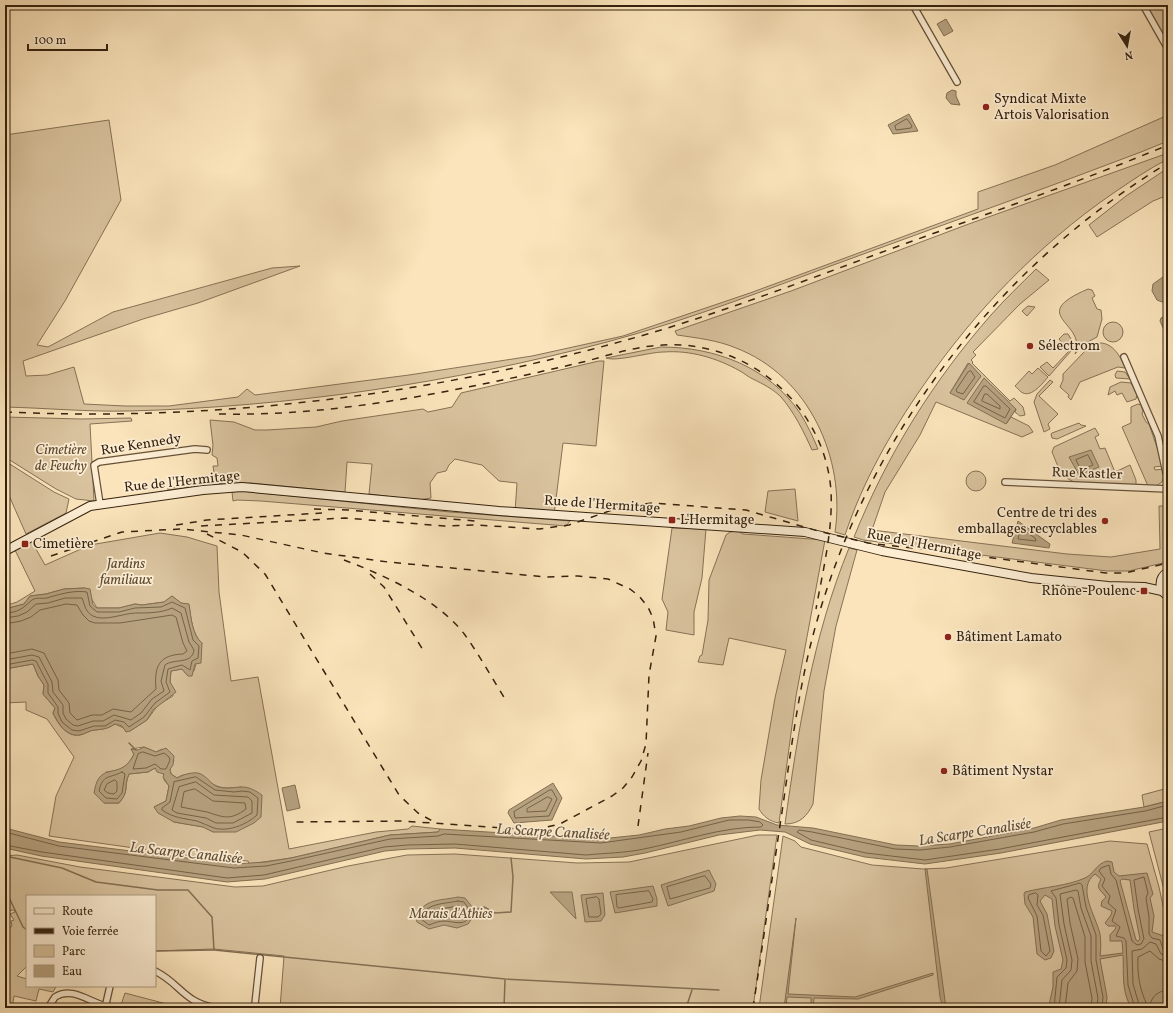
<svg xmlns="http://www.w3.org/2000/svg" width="1173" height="1013" viewBox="0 0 1173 1013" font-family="Vollkorn,serif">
  <rect width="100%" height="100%" fill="#fbe4bb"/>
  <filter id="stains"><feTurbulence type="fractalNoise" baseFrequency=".005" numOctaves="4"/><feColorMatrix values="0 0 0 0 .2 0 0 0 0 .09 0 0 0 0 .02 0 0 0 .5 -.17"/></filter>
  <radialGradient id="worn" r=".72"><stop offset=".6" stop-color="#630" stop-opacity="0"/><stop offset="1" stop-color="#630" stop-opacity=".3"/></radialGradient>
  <!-- green -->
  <g fill="#d9c39e" stroke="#867256" fill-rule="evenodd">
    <polygon points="1146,5 1168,5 1168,27 1165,28 1168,34 1168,44"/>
    <path d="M1168 115V141L1141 152C1047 188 953 221 858 256 775 286 693 319 607 342 452 383 289 407 129 411 88 412 46 408 5 407V135L109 120 121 200 65 301 37 345 48 347 113 312 272 268 300 266 198 303 143 319 23 361 26 376 47 375 74 367 84 404 125 406H169L238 397 247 389 255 395 409 375 532 356 623 336 750 293 978 209V192L1055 165Z"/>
    <path d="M1168 153V159C1148 169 1130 182 1112 194 1037 246 975 311 923 386 891 432 863 481 845 535L835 532C846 459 809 376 736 348 717 340 697 338 677 335L675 331 791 291 966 225Z"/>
    <polygon points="1168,168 1168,195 1153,201 1097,237 1089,225 1126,196"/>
    <path d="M1036 269 1049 280 1020 304 973 352 976 355 971 360 973 362 972 363 1010 401 1014 398 1023 407 1025 415 1020 416 1015 412 1016 409 1006 424 1011 417 1029 426 1033 432 1022 437 936 402 920 435 885 492 872 530 1067 554 1111 557 1160 549 1159 506H1168L1167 562 1129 571H1107L863 540 854 537C887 455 933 381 991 315 1005 299 1021 284 1036 269ZM968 363 981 376 974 384 950 393Z"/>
    <path d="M1088 289 1092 290 1095 296 1092 298 1097 309 1101 310 1102 319 1097 337 1082 345 1075 354C1088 322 1025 316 1088 289Z"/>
    <polygon points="1028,306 1035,307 1027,316 1022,311"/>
    <circle cx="1113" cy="332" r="10"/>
    <polygon points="1064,334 1068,334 1071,339 1071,351 1049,376 1040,367 1047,362 1053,368 1069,351 1059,339"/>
    <path d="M1100 343C1113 343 1121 357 1125 368L1118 367 1080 382 1071 400 1068 397 1069 395 1060 387 1063 380V374L1086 350Z"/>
    <path d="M661 347C715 347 769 367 800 413 807 424 813 437 818 449L812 450C804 432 794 412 781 397 773 389 763 384 753 379 748 377 744 373 740 371 717 358 690 350 664 352 649 352 617 362 606 358Z"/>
    <polygon points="599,361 604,361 596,446 563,443 554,515 515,512 517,483 499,481 482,465 455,459 449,465 446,471 437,473 430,483 431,498 418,500 369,494 372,464 347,462 345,492 251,483 223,484 214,482 208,485 168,490 168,488 210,482 210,480 215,479 213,466 218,466 217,458 212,455 213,445 210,420 234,422 255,430 267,430 316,427 342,421 423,409 428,412 452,407 461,393"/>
    <path d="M1038 368 1048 377C1043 383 1032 397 1023 393 1020 392 1017 387 1015 386L1029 371 1032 374Z"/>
    <polygon points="1117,371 1125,372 1130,379 1116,378 1115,375"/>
    <polygon points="1050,380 1053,382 1039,396 1058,414 1048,424 1050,429 1044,432 1034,402 1037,394"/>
    <polygon points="1121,382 1131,383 1137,395 1136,399 1127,402 1122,393 1117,395 1115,391 1108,395 1110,387"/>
    <polygon points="1138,404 1141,405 1143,411 1142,414 1146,422 1149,424 1162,462 1162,466 1154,467 1155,470 1163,469 1164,475 1162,482 1156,486 1148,486 1122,427 1131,423 1131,407"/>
    <polygon points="5,417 81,419 131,418 132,421 90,424 94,501 76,499 56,489 5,457"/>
    <polygon points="1079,423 1081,425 1086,426 1057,439 1052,438 1051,434 1052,433"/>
    <path d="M1095 428 1099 435 1095 437 1100 449 1105 448 1115 472 1130 465 1136 480V486L1078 483C1061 479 1058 466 1052 452L1054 447Z"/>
    <polygon points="5,461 54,492 69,499 66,513 26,534 7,491 5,491"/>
    <circle cx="976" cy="481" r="10"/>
    <polygon points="795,489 798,521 765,512 768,491"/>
    <polygon points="241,491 450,512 570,521 566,526 261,501 237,500 233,501 232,492"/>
    <polygon points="672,528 706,529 702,578 694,612 694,635 666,630 668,612 662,599"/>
    <path d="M738 531 743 534 825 540 796 696 779 823C770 822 763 816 759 809L761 780 775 698 786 650 729 638 723 665 698 662 700 656 702 655 708 620 709 580 726 535 730 532Z"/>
    <path d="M160 533 187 537 217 546 219 592 231 681 258 677 289 849 376 832 408 829 412 826 440 829 439 832 390 835 291 858 249 864 248 861 205 858 49 836 56 796 74 757 47 719 26 710V702L5 703V669L33 664 38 676 44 685 43 694 55 708 53 713C58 724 66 737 80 735 85 734 90 730 95 730 104 729 107 729 115 724L130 731 147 720 158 705 173 696 170 682 171 671 182 669 188 676 194 671 202 643C192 635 191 617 189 605L181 603 172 596 164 602 142 605 135 604 119 608H97L85 588 64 589 46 594 30 596 24 604 5 609V606L17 602 35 591 13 546 31 540 45 565 90 545ZM144 747 156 752 162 749 174 760 170 769 171 774 177 778C181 775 184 775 189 774 206 771 204 782 217 786 224 789 235 788 242 787L214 832 204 827 174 822 154 807 166 801 169 786 164 780V774L155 768 148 772 129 774C123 788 130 790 119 803H104L106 772C120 771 128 767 134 754L131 749Z"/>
    <path d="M849 548 857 550 836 626 824 691 813 804C807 816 800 824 785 824 798 730 813 636 849 548Z"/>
    <polygon points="1168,788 1168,801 1144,807 1142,795"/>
    <polygon points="1168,828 1168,905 1149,832"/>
    <polygon points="758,835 777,835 753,1008 280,1008 284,956 214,949 155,951 155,896 27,896 27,966 17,976 27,979 27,986 56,987 53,992 39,989 36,1001 14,996 12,1008 5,1008 5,929 7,931 12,926 11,921 14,920 10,914 15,912 14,910 5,911 5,856 17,855 80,867 235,887 263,886 348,866 407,855 455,854 577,863 629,862"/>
    <polygon points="783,836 795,841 801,847 872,865 923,869 946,868 1110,841 1147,844 1159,887 1168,929 1168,1008 759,1008"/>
    <polygon points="125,993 182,1008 120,1008"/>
  </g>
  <!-- water -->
  <g fill="#b7a280" stroke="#836f52" fill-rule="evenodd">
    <polygon points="946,19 953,31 944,36 937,24"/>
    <polygon points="952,90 956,91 956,96 960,105 951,104 946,98 947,93"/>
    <polygon points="909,114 918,131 893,134 888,125"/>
    <polygon points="1163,277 1168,278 1168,302 1162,302 1157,300 1152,291 1153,284"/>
    <polygon points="1168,314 1168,339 1160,321 1161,318"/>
    <polygon points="969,363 981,376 964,400 950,393"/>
    <polygon points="984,378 1016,409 1006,424 967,403"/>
    <polygon points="1091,450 1099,467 1079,475 1069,457"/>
    <polygon points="1018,521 1050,544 1049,548 1012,543"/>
    <path d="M85 588 90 589 93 605 97 608H119L135 604 142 605 164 602 172 596 181 603 189 604C191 617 192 635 202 643L201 663 195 664 192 676H188L182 669 171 671 170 682 176 692 153 710 147 720 130 731 126 732 122 726 115 724C107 729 104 729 95 730 90 730 85 734 80 735 66 737 58 723 53 713L55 708 43 694 44 685 38 676 33 664 5 669V609L24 604 30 596 46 594 64 589Z"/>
    <path d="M144 747 156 752 166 748 174 756 173 765 170 769 171 774 177 778C182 775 192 772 198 773 206 775 210 783 216 786 224 790 234 787 242 787 250 787 256 791 262 795L261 817 254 823 236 832H213L203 827 174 822 158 813 154 807 166 801 169 786 163 777 164 774 157 772 155 768 148 772 129 774C123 788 130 790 119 803H104L94 793C95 788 96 782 99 778 108 766 123 777 134 754L131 749 138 750Z"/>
    <polygon points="553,783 562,798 552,820 514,823 508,813 509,810"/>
    <polygon points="295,785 300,808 287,811 282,788"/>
    <polygon points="1168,801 1168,821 1001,853 925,864 865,857 810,844 785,832 760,830 719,835 645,853 623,857 586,859 455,848 408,849 385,851 265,879 227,882 41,856 5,848 5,828 59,842 235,864 266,862 291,858 390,835 438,832 440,829 600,839 639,835 665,829 689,826 721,818 740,816 756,817 777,825 813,828 896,845 919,846 950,844 1034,828 1061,820 1144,807"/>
    <path d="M1107 861 1112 862 1114 872 1119 876 1147 873 1153 894 1150 898 1154 916 1152 932 1167 937 1164 939 1168 953V1004L1163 1008H1132C1121 993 1124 972 1123 955L1100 959 1107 997 1106 1008H1052L1049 1005 1053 987V972L1061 969 1063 960 1055 926 1052 899 1045 895 1040 901 1047 914 1054 951 1051 958 1045 960 1037 954 1033 917 1025 904 1024 894 1025 892C1044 887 1067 886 1085 878 1094 874 1096 864 1107 861ZM1095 874 1101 879C1096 889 1099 888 1106 897L1102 901 1101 906 1112 911 1111 915 1105 923 1108 926H1115L1116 928 1110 935V941H1122L1123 953 1100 956C1101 949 1101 941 1100 934 1096 916 1076 888 1095 874ZM1122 879 1130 880 1134 909 1140 939 1138 941 1136 940 1120 881Z"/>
    <polygon points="925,869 927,869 946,1008 943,1008 940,997"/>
    <polygon points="709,870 716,884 714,891 668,906 661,885"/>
    <polygon points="653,886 657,899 657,906 615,913 610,892"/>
    <polygon points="550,892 572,892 576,919"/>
    <polygon points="603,893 605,915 601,921 585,922 581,895"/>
    <path d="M458 897 465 898 473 908V917L468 924 457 928 444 925 429 929 417 922 416 918C424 898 439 901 458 897Z"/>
    <polygon points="796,918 788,994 855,997 933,973 933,975 858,999 814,998 813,1008 811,1008 811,998 787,997 786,1008 784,1008"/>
  </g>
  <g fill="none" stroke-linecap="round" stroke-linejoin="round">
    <!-- shore -->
    <g stroke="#766247" stroke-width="1">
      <polygon points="907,119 912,126 911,128 896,130 895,126"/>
      <polygon points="971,371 975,377 963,394 957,392 956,390 968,372"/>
      <polygon points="984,386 986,386 1010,409 1005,418 974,402"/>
      <polygon points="985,394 987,394 1000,406 1000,409 982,401"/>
      <polygon points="1088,455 1093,465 1081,470 1076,460"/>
      <polygon points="1022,529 1035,538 1036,541 1018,539 1020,530"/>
      <path d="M5 613C18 613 23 608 32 600 36 597 43 599 47 598 60 594 74 590 87 592L90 606 97 612H119L135 608 161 607 172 602 185 608 193 640 199 646 198 658 192 661 190 670 182 665 168 669 166 682 170 692 155 703 144 717 129 727 124 722 115 720 105 726H94L79 731 72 730 62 722 58 713V707L48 693V684L36 661 32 660 5 665"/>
      <path d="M5 618 18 616 27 612 36 604 48 603 65 598H82C85 605 85 612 93 616 104 622 124 613 136 613 149 613 161 613 172 608L181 613 189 642 194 650C192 665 174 658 165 665L161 681 164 691 152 699 141 713 131 720 114 715 103 721H93L78 726 73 725 66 719 63 713V705L53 692 52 682 39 657 32 655 5 660"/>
      <path d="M5 624 21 621 31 617 40 610 66 604 77 605 83 615 89 621 95 623H120L172 615 176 617 183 643 187 651 183 654C159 655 154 666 156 689L131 712 113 709 102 715H92L77 720 70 713 69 703 59 690 58 680 44 653 32 649 5 654"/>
      <polygon points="143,752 155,756 164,753 169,757 170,760 166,769 161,769 155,764 146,768 133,769 138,754"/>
      <path d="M122 772 125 774 122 793 117 799 106 798 99 791C103 774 108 779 122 772Z"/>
      <path d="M196 777 215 790 234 792 242 791 250 792 258 798 257 815C246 825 228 832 214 828 208 826 203 823 197 821 182 818 174 818 162 810V808L170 802 174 782Z"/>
      <polygon points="115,780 117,782 117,791 114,794 108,793 104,790 107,784"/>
      <polygon points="196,782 214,795 248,797 252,801 252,813 233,823 216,823 206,818 177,813 172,810 179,787"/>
      <path d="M195 789 213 801 245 803 246 809C230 821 223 817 207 812 198 810 190 809 181 807L184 792Z"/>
      <polygon points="550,790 552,790 557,799 549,816 515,818 514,812"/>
      <polygon points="548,797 552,799 546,811 527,812 527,809"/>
      <polyline points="1168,805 1145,811 1063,824 1034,832 950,847 920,850 895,849 812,832 799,830 797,832 811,840 866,853 925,860 1000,849 1168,817"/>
      <path d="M5 832 59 846 234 868 266 866 291 861 390 839 438 836 444 834 601 843 681 832 729 820H749L760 822 763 825 761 827C720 827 684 841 644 849 625 853 606 853 586 855L455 844 408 845 384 847 264 875 227 878 42 852 5 845"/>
      <polygon points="705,876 711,884 710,888 670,899 667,887"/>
      <polygon points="649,891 653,899 652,902 619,908 617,907 616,895"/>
      <polygon points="1036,893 1038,895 1037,905 1043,915 1050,951 1046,956 1041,951 1037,916 1028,898 1029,895"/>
      <polygon points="597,897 599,899 601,914 598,917 589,917 586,899"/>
      <path d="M458 901 464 902 469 909C471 928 456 922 445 921 439 921 434 923 429 925L421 919C424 903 444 904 458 901Z"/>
      <path d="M459 906 463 908 465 912 463 916C454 921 443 914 430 919L427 917 431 911Z"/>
      <path d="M1168 962 1159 959 1150 951 1138 957C1137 975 1140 990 1147 1005H1150C1152 996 1158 991 1168 990"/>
      <polyline points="1054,1008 1057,977 1066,968 1067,960 1059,925 1056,898 1051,891 1080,883 1082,885 1086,907 1096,935 1096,960 1103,997 1102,1008"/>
      <polyline points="1059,1008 1062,980 1071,970 1072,960 1064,924 1060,894 1076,890 1078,891 1081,908 1091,936 1091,961 1098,998 1097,1008"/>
      <polyline points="1065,1008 1068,983 1077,971 1078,959 1070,923 1067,899 1071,897 1073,898 1085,937 1085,962 1092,998 1091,1008"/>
      <polyline points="1135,1008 1128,985 1126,941 1124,938 1116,936 1120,927 1112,921 1116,910 1108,903 1110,896 1102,886 1105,879 1099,871 1101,868 1109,865 1111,874 1116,880 1132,941 1137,945 1141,944 1144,939 1138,909 1134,880 1144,877 1148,893 1146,898 1149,917 1149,934 1152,938 1160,940 1163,949 1168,951"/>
      <polyline points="1140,1008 1133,984 1132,951 1142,949 1150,942 1156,944 1161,954 1168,956"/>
    </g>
    <!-- stream -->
    <g stroke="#836f52" stroke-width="1.5">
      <polyline points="129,743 136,750"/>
      <polyline points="5,856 62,868 96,882 158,890 188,890 212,917 214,950 505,979 719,990"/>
      <polyline points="5,889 23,927 27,930"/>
      <polyline points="472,911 484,907 495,913 511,912 513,877 511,858"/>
      <polyline points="155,951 214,950"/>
      <polyline points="504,1008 505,980"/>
      <polyline points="686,1008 692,990"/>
    </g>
    <!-- street casing -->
    <g stroke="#665239" stroke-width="8">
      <g id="street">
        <polyline points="913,5 957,82"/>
        <polyline points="1143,5 1168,49"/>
        <polyline points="1124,357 1158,436 1168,482"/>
        <polyline points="1005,482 1168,489"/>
        <polyline points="100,504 94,465 99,462 195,449 207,450"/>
        <path d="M155 971C181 984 183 1002 216 1008"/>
        <path d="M48 1008 55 997C72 986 89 1002 106 1006"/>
        <polyline points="105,1008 110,986"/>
        <polyline points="252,1008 255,1004 260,958"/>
      </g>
    </g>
    <!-- secondary casing -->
    <g stroke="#34220e" stroke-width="10">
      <g id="secondary">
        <polyline points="5,551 90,506 203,490 242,487 499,511 805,532 882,551 1031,578 1108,586 1144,587 1162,591"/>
        <path d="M1168 572C1158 578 1158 590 1168 596"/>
      </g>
    </g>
    <!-- street -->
    <use href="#street" stroke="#fcedd3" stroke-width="5.5"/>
    <!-- secondary -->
    <use href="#secondary" stroke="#fcedd3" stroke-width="8"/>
    <!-- rail -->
    <g stroke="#34220e" stroke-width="1.5" stroke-dasharray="7 7" stroke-linecap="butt">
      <path d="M5 412C222 422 442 394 651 333 738 307 822 274 907 243 995 211 1082 181 1168 145"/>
      <path d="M219 414C308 416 396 402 483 384 518 377 553 369 587 361 612 354 638 346 663 345 748 340 825 406 831 491 833 530 823 570 816 609"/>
      <polyline points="314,509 348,510 475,521"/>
      <polyline points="176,525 207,520 322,513"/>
      <polyline points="201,526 345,518 444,526 476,525 539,529 569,525 618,508 652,503 746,510 818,531 868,543 948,552 1106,573 1125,573 1168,563"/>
      <polyline points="207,534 242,552 265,574 399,795 418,813 434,822"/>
      <polyline points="51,556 122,532 181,529 241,535 323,553 388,562 546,577 578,576 608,579 630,589 639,596 648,607 653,618 656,636 649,675 646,744 641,761 632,777 623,788 612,796 560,824 534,830 402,821 291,822"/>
      <path d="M344 560C384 575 439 600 465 635 480 656 493 680 507 702"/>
      <polyline points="370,574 384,587 423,650"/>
      <polyline points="638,826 648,753"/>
      <path d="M753 1008C763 943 772 878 782 812 790 757 797 701 810 647 860 446 991 270 1168 163"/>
    </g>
  </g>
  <!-- markers -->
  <g fill="#8f2418" stroke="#fcedd3" stroke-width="1.5">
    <circle cx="986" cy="107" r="4"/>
    <circle cx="1030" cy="346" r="4"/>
    <rect x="668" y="516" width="8" height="8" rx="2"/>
    <circle cx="1105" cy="521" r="4"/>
    <rect x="21" y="540" width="8" height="8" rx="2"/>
    <rect x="1140" y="587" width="8" height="8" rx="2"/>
    <circle cx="948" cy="637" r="4"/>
    <circle cx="944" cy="771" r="4"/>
  </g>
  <g text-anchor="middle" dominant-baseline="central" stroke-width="3.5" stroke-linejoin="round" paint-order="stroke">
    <!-- poi labels -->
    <g font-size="14" fill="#34220e" stroke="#fcedd3" text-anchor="start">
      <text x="994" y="99">Syndicat Mixte<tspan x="994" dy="16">Artois Valorisation</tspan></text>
      <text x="1038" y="346">Sélectrom</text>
      <text x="1097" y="513" text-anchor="end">Centre de tri des<tspan x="1097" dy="16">emballages recyclables</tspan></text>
      <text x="680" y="520">L'Hermitage</text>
      <text x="33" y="544">Cimetière</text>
      <text x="1136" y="591" text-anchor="end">Rhône-Poulenc</text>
      <text x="956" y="637">Bâtiment Lamato</text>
      <text x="952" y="771">Bâtiment Nystar</text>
    </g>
    <!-- street labels -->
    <g font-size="14" fill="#34220e" stroke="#fcedd3">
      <text transform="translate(141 445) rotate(-9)">Rue Kennedy</text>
      <text transform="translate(1087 474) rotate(2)">Rue Kastler</text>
      <text transform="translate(182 482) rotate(-6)">Rue de l'Hermitage</text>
      <text transform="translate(602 505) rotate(4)">Rue de l'Hermitage</text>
      <text transform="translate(924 545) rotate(11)">Rue de l'Hermitage</text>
    </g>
    <!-- park labels -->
    <g font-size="14" font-style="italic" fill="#5d4a32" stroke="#fcedd3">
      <text x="61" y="450">Cimetière<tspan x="61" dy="16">de Feuchy</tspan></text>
      <text x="126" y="564">Jardins<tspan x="126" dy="16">familiaux</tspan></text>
      <text x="451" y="914">Marais d'Athies</text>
    </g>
    <!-- water labels -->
    <g font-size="15" font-style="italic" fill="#624f36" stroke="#fcedd3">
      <text transform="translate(553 833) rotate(3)">La Scarpe Canalisée</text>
      <text transform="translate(975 833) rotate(-9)">La Scarpe Canalisée</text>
      <text transform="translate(186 854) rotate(6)">La Scarpe Canalisée</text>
    </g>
  </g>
  <!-- margin -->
  <rect width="1173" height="1013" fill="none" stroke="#fbe4bb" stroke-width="20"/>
  <rect x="6" y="6" width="1161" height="1001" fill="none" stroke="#34220e" stroke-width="2"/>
  <rect x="10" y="10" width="1153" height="993" fill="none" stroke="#34220e"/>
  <!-- legend -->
  <rect x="26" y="895" width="130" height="92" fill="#fcedd3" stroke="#ac9c84"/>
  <rect x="34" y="908" width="20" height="6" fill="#fcedd3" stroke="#ac9c84"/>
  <text x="62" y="915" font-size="12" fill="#34220e">Route</text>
  <rect x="34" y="928" width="20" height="6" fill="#34220e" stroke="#ac9c84"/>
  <text x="62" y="935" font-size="12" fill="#34220e">Voie ferrée</text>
  <rect x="34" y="945" width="20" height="12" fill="#d9c39e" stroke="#ac9c84"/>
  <text x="62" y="955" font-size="12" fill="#34220e">Parc</text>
  <rect x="34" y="965" width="20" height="12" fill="#b7a280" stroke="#ac9c84"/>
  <text x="62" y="975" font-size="12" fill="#34220e">Eau</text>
  <!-- north arrow -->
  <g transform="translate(1127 46) rotate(169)" stroke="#fcedd3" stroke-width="3" paint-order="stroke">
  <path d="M0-3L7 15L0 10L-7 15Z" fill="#34220e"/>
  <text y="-6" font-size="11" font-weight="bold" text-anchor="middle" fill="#34220e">N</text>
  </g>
  <!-- scale -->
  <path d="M28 44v6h79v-6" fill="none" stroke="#34220e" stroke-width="2"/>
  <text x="34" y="44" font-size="12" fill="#34220e" stroke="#fcedd3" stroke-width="3" paint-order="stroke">100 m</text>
  <rect width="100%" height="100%" filter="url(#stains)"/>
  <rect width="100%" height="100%" fill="url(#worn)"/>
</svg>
